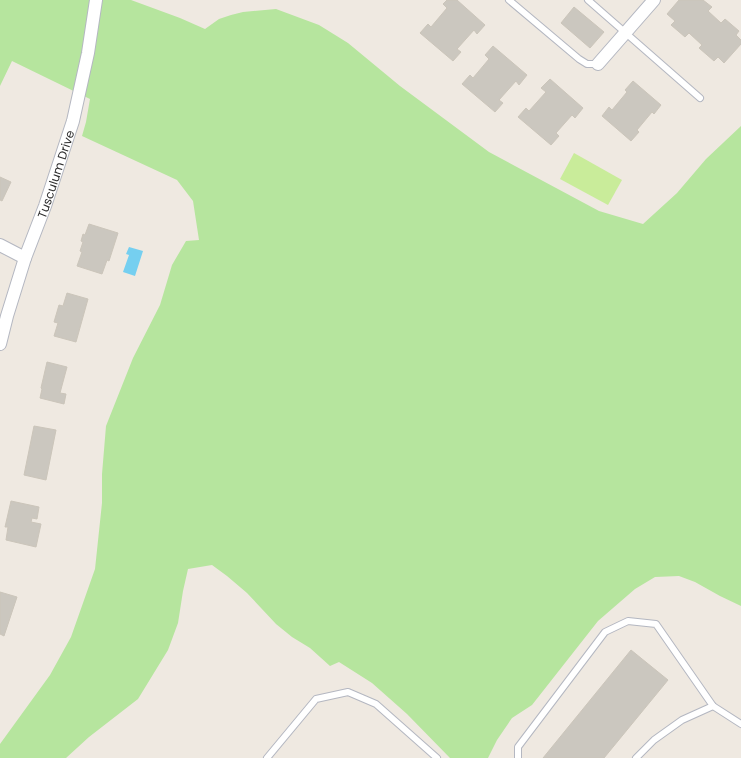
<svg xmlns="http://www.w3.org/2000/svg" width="741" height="758" viewBox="0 0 741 758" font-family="Poppins,sans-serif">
  <rect width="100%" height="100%" fill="#efe9e1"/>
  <!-- green -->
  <polygon fill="#b6e59e" points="0,0 131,0 180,18 205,29 219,19 231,15 243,12 276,9 319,25 348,43 400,86 489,152 599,211 643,224 677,193 706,159 741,126 741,606 720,596 695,582 679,576 655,577 635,589 598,621 532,705 512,718 497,740 488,758 450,758 407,714 372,683 339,662 330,666 310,648 292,637 276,624 247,593 227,576 212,565 188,569 183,591 178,623 168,650 138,699 89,737 66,758 0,758 0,744 50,675 71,637 95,569 102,503 102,474 106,426 133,358 160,305 172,265 186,241 199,240 193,201 177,180 82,136 86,122 90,99 12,61 0,86"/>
  <!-- pitch -->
  <polygon fill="#c9ec9a" points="574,153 622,180 608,205 560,179"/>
  <!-- water -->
  <polygon fill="#75cff0" points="129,247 143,251 135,276 123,272 129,255 126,254"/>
  <!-- building -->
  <g fill="#cbc7bf" stroke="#cbc5ba">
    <polygon points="447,0 457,0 485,25 477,34 474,30 457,49 461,52 453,61 420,33 428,24 431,27 447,8 443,4"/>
    <polygon points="679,0 703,0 712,7 708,11 721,23 725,19 739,31 736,35 741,40 741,44 724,63 718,57 714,61 699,48 702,45 689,33 685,37 671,25 675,21 667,14"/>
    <polygon points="574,7 604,32 590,48 561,23"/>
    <polygon points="493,46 527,75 519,85 516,81 499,100 503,103 495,112 462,84 470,75 473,78 489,59 485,55"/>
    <polygon points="550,79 583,108 575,118 572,115 556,133 559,136 551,145 518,117 526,108 529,111 546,92 541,88"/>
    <polygon points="633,81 661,105 654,114 652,112 637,130 639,132 631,141 602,116 609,107 612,110 627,92 625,90"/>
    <polygon points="0,177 11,182 2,201 0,200"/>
    <polygon points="89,224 118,233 109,261 107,260 102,274 77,266 82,252 80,251 83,242 81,241 83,234 85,235"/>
    <polygon points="67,293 88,299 76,342 54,336 58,323 54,322 59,305 63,306"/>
    <polygon points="47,362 67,367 60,393 66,394 64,404 40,398 42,389 41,388"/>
    <polygon points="34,426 56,430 46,480 24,475"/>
    <polygon points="11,501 39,507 37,519 32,518 31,522 41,524 36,547 6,540 8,527 5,527"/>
    <polygon points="0,592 17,597 4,636 0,634"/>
    <polygon points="631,650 668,680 604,758 543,758"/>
  </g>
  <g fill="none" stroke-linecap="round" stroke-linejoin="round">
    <!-- service casing -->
    <g stroke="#b4b7c1" stroke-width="8">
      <g id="service">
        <polyline points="509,0 579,59 587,64 598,64"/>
        <polyline points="588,0 700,98"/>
        <polyline points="267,758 316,699 348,692 376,704 437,758"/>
        <polyline points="518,758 518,747 605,632 628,621 656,624 713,706 741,724"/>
        <polyline points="636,758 654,740 682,720 713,706"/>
      </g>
    </g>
    <!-- minor casing -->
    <g stroke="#b4b7c1" stroke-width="14">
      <g id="minor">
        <polyline points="598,64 654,0"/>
        <polyline points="0,245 25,258"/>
        <path id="s1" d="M0 344 7 316 25 258 45 206 73 121 88 53 96 0"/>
      </g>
    </g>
    <!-- service -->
    <use href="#service" stroke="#fff" stroke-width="6"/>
    <!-- minor -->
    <use href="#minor" stroke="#fff" stroke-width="12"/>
  </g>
  <g text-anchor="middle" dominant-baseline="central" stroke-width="3.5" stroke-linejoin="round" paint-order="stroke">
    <!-- street labels -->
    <g font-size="12" fill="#2e2e2e" stroke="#fff">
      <text stroke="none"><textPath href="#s1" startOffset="179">Tusculum Drive</textPath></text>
    </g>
  </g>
</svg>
